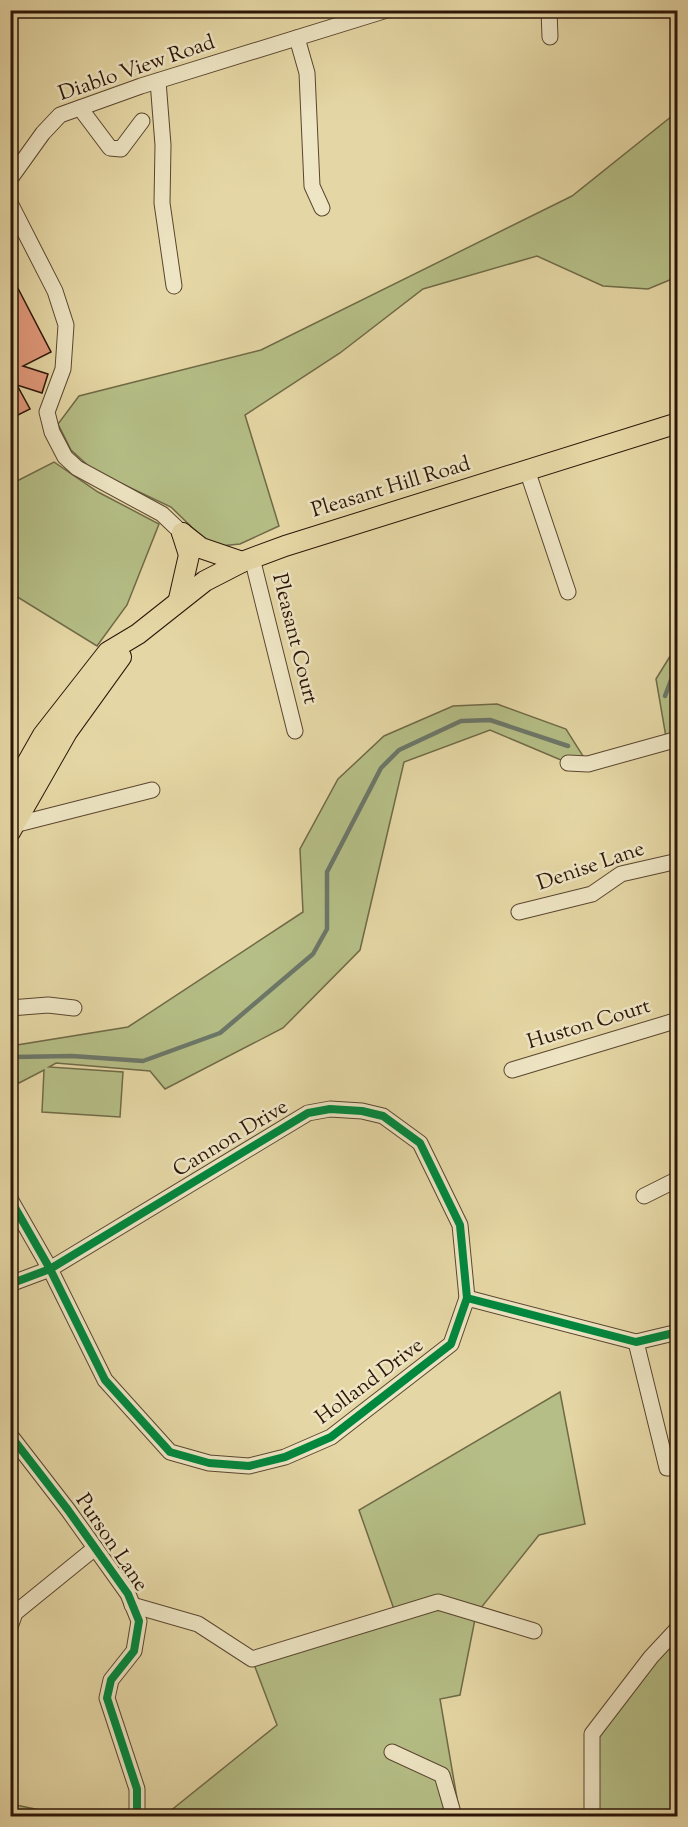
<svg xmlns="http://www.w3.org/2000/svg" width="688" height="1827" viewBox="0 0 688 1827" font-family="'Sorts Mill Goudy',serif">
  <rect width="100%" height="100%" fill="#e5d7a5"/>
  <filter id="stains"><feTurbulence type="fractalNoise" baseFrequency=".00333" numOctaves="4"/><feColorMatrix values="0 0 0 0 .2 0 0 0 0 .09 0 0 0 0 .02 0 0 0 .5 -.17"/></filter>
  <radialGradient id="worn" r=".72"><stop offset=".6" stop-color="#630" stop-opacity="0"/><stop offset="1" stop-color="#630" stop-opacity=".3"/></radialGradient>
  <!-- green -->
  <g fill="#b5be86" stroke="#706a47" stroke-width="1.5">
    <polygon points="677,112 677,277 648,289 603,286 537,256 423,289 340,353 245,415 279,526 240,544 220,546 207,542 171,507 93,470 71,450 58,424 79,396 261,350 572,196"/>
    <polygon points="54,462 98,492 159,524 127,605 97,646 11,593 11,484"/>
    <polygon points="677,645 677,739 667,743 656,679"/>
    <polygon points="497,704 566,729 588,764 568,763 490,730 404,762 360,950 283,1028 165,1089 150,1071 56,1063 49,1067 123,1072 120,1117 42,1112 44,1070 19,1083 11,1076 11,1046 128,1027 303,912 300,849 338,779 384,736 453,706"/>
    <polygon points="560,1392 585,1524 539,1535 476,1614 460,1695 440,1699 460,1816 164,1816 277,1725 252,1659 396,1615 359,1510"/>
    <polygon points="677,1637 677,1816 592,1816 592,1734"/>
    <polygon points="10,1804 11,1804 69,1816 11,1816"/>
  </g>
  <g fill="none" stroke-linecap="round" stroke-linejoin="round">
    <!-- stream -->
    <g stroke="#6c7769" stroke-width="4.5">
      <polyline points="665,696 678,662"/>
      <polyline points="14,1057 72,1056 143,1061 220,1033 313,954 327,929 327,872 381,768 399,750 461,721 490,720 568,746"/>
    </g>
  </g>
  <!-- building -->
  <polygon fill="#e1997b" stroke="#2c1508" stroke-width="1.5" points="10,273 51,352 23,366 48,374 42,393 17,385 30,409 10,419"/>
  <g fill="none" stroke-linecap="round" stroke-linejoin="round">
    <!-- minor casing -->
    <g stroke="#5a462f" stroke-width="17">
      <g id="minor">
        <polyline points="549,10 550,37"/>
        <polyline points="297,38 307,73 312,186 322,208"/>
        <polyline points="158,81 163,145 162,203 174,286"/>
        <polyline points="80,108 110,148 121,149 142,121"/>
        <polyline points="10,179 43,133 60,115 141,86 387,10"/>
        <polyline points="10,203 55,291 66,325 63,369 47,412 52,432 65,457 77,468 162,514 182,533"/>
        <polyline points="527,470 568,592"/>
        <polyline points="252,558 295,731"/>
        <polyline points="568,763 588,764 678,739"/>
        <polyline points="14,825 152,790"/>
        <polyline points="519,912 592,894 621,874 678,861"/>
        <polyline points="10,1008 48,1005 74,1008"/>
        <polyline points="512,1070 678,1020"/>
        <polyline points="644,1196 678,1179"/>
        <polyline points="10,1199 50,1269 105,1380 170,1452 209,1463 249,1466 285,1457 331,1437 451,1344 467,1298 636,1342 678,1332"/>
        <polyline points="10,1284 50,1269 308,1113 330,1109 362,1111 383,1116 420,1143 460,1225 467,1298"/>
        <polyline points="636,1342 667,1468 678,1468"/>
        <polyline points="10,1435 68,1510 128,1594 139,1621 134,1651 111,1680 107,1698 137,1789 137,1816"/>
        <polyline points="132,1605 198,1624 252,1659 438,1602 534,1631"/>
        <polyline points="10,1627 15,1613 95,1548"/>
        <polyline points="392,1752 442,1775 454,1816"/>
        <polyline points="592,1816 592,1734 651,1657 678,1628"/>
      </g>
    </g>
    <!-- major casing -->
    <g stroke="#2c1508" stroke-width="22">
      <g id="major">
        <polyline points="182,533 201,548 242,562"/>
        <polyline points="179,599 189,555 182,533"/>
        <polyline points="10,793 43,735 108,652 138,634 205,581 242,562 285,546 678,423"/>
        <polyline points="10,832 67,732 121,657"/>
      </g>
    </g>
    <!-- minor -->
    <use href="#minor" stroke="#eee5c4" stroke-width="15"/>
    <!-- major -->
    <use href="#major" stroke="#e5d7a5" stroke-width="20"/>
    <!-- cycleway casing -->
    <g stroke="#eee5c4" stroke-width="11">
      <g id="cycleway">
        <polyline points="10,1199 50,1269 105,1380 170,1452 209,1463 249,1466 285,1457 331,1437 451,1344 467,1298 636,1342 678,1332"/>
        <polyline points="10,1284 50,1269 308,1113 330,1109 362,1111 383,1116 420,1143 460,1225 467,1298"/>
        <polyline points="10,1435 68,1510 128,1594 139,1621 134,1651 111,1680 107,1698 137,1789 137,1816"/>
      </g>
    </g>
    <!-- cycleway -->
    <use href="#cycleway" stroke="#00873e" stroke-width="8"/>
  </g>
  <g text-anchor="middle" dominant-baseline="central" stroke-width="5" stroke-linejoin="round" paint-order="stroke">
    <!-- street labels -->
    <g font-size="21" fill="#2c1508" stroke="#eee5c4">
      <text transform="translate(137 69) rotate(-19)">Diablo View Road</text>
      <text transform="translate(391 488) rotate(-17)">Pleasant Hill Road</text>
      <text transform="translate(294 639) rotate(76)">Pleasant Court</text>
      <text transform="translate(591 867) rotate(-19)">Denise Lane</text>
      <text transform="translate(589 1025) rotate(-17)">Huston Court</text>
      <text transform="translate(231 1139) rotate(-31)">Cannon Drive</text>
      <text transform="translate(370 1382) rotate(-37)">Holland Drive</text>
      <text transform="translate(111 1543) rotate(56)">Purson Lane</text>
    </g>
  </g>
  <!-- margin -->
  <rect width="688" height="1827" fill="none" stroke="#e5d7a5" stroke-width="36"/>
  <rect x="12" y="12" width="664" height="1803" fill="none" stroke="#2c1508" stroke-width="3"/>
  <rect x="18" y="18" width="652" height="1791" fill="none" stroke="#2c1508" stroke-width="1.5"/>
  <rect width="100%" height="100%" filter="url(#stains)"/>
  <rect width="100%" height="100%" fill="url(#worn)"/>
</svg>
